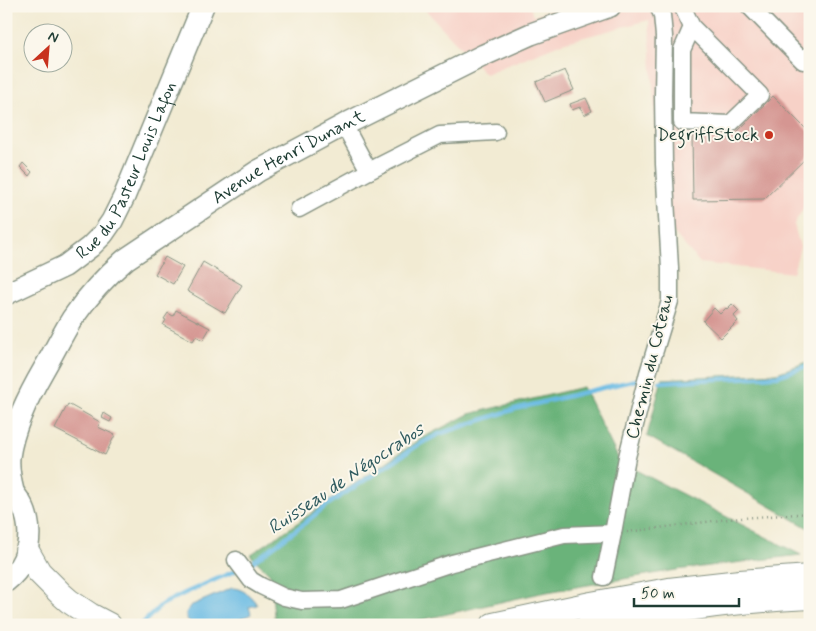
<svg xmlns="http://www.w3.org/2000/svg" width="816" height="631" viewBox="0 0 816 631" font-family="Mynerve,sans-serif">
  <rect width="100%" height="100%" fill="#fbf7ec"/>
  <filter id="ink" filterUnits="userSpaceOnUse"><feTurbulence type="fractalNoise" baseFrequency=".02" numOctaves="2"/><feDisplacementMap in="SourceGraphic" scale="10" xChannelSelector="R" yChannelSelector="G"/><feConvolveMatrix kernelMatrix="1 2 1 2 8 2 1 2 1" color-interpolation-filters="sRGB"/></filter>
  <filter id="wash" filterUnits="userSpaceOnUse"><feTurbulence type="fractalNoise" baseFrequency=".0096" numOctaves="4" result="noise"/><feDisplacementMap in="SourceGraphic" scale="20" xChannelSelector="R" yChannelSelector="G"/><feGaussianBlur stdDeviation="1.12" result="paint"/><feColorMatrix in="noise" values="0 0 0 0 0 0 0 0 0 0 0 0 0 0 0 0 0 1.4 0 .05"/><feComposite in="paint" operator="in"/></filter>
  <g filter="url(#wash)">
    <rect width="100%" height="100%" fill="#f2ebd3"/>
    <!-- built -->
    <polygon fill="#f7d1c7" points="422,6 530,6 533,16 560,6 810,6 810,197 794,224 800,247 793,273 700,263 661,218 649,20 562,43 485,74"/>
    <!-- forest -->
    <g fill="#6ab37a" stroke="#447857">
      <polygon points="810,361 810,529 647,436 662,379 777,373"/>
      <polygon points="583,387 620,462 801,555 676,570 541,593 398,625 275,625 270,574 250,555 422,438 469,414"/>
    </g>
    <!-- water -->
    <path fill="#67bae3" stroke="#437c8c" d="M232 588C242 588 252 596 257 605L249 607 251 614 227 625H198L191 623 187 619 186 613 190 606Z"/>
    <g fill="none" stroke-linecap="round" stroke-linejoin="round">
      <!-- stream -->
      <g stroke="#67bae3" stroke-width="4.5">
        <polyline points="660,382 777,376 810,365"/>
        <polyline points="250,564 301,526 327,505 418,445 439,434 515,409 610,386 637,380"/>
        <polyline points="141,625 161,605 185,593 235,571"/>
      </g>
    </g>
    <g id="blocks">
      <!-- building -->
      <g fill="#d59692">
        <polygon points="565,70 574,90 545,102 536,82"/>
        <polygon points="773,96 810,133 810,154 764,199 693,200 692,135 736,133 758,111 764,106 763,106"/>
        <polygon points="586,98 592,111 584,115 580,107 572,110 570,104"/>
        <polygon points="23,163 32,172 29,176 20,167"/>
        <polygon points="165,257 183,267 173,284 155,274"/>
        <polygon points="203,262 242,285 225,313 187,291"/>
        <polygon points="732,304 739,311 734,316 738,321 721,338 703,321 714,308 720,314 726,308 727,309"/>
        <polygon points="176,310 210,328 203,340 196,336 193,341 163,325 166,320 164,319 168,313 173,316"/>
        <polygon points="68,404 100,422 98,427 115,435 105,455 55,429"/>
        <polygon points="104,413 112,418 110,422 102,418"/>
      </g>
    </g>
  </g>
  <g filter="url(#ink)">
    <use href="#blocks" fill-opacity="0" stroke="#889484" stroke-width="1"/>
    <g fill="none" stroke-linecap="round" stroke-linejoin="round">
      <!-- minor casing -->
      <g stroke="#889484" stroke-width="19">
        <g id="minor">
          <polyline points="682,6 692,27 760,95 730,124 682,122 682,50 692,27"/>
          <polyline points="749,6 803,61 810,54"/>
          <polyline points="369,171 440,135 496,132"/>
          <polyline points="299,209 369,171 344,125"/>
          <polyline points="236,560 251,580 261,586 284,597 302,601 341,600 452,563 564,535 613,533"/>
          <polyline points="604,577 613,533 627,457 648,373 670,301 670,268 664,164 663,95 664,36 662,15 658,6"/>
        </g>
      </g>
      <!-- major casing -->
      <g stroke="#889484" stroke-width="24">
        <g id="major">
          <path id="s1" d="M6 294 65 266 90 247 103 234 112 221 124 197 203 6"/>
          <path d="M6 486C36 509 37 558 6 581"/>
          <path id="s2" d="M13 491C10 479 8 469 9 457 13 426 29 395 44 369 54 352 62 335 72 319 87 297 106 276 126 259L258 171 344 125 484 55 531 34 610 6"/>
        </g>
      </g>
      <!-- highway casing -->
      <g stroke="#889484" stroke-width="26">
        <g id="highway">
          <polyline points="27,551 39,572 61,594 69,601 90,615 109,625"/>
          <polyline points="493,625 591,604 669,590 740,582 810,577"/>
          <path d="M589 625C662 612 735 600 810 597"/>
        </g>
      </g>
      <!-- path -->
      <polyline stroke="#889484" stroke-width="2.5" stroke-dasharray="1 4" stroke-linecap="butt" points="627,532 729,519 810,513"/>
      <!-- minor -->
      <use href="#minor" stroke="#fff" stroke-width="16"/>
      <!-- major -->
      <use href="#major" stroke="#fff" stroke-width="21"/>
      <!-- highway -->
      <use href="#highway" stroke="#fff" stroke-width="24"/>
    </g>
  </g>
  <!-- markers -->
  <circle fill="#c8321e" stroke="#fbf7ec" stroke-width="2" cx="769" cy="135" r="5"/>
  <g text-anchor="middle" dominant-baseline="central" stroke-width="4" stroke-linejoin="round" paint-order="stroke">
    <!-- poi labels -->
    <g font-size="18" fill="#1f3d34" stroke="#fbf7ec" text-anchor="end">
      <text x="759" y="135">DegriffStock</text>
    </g>
    <!-- street labels -->
    <g font-size="18" fill="#1f3d34" stroke="#fbf7ec">
      <text stroke="none"><textPath href="#s2" startOffset="460">Avenue Henri Dunant</textPath></text>
      <text stroke="none"><textPath href="#s1" startOffset="182">Rue du Pasteur Louis Lafon</textPath></text>
      <text transform="translate(650 367) rotate(-76)">Chemin du Coteau</text>
    </g>
    <!-- water labels -->
    <g font-size="19" font-style="italic" fill="#315c60" stroke="#fbf7ec">
      <text transform="translate(346 479) rotate(-34)">Ruisseau de Négocrabos</text>
    </g>
  </g>
  <!-- margin -->
  <rect width="816" height="631" fill="none" stroke="#fbf7ec" stroke-width="25"/>
  <!-- north arrow -->
  <g transform="translate(48 48) rotate(26)"><circle r="24" fill="#fbf7ec" stroke="#a3ada2"/>
  <path d="M0-4L9 19L0 12L-9 19Z" fill="#c8321e"/>
  <text y="-8" font-size="14" font-weight="bold" text-anchor="middle" fill="#1f3d34">N</text>
  </g>
  <!-- scale -->
  <path d="M634 598v8h105v-8" fill="none" stroke="#1f3d34" stroke-width="2.5"/>
  <text x="641" y="598" font-size="15" fill="#1f3d34" stroke="#fbf7ec" stroke-width="4" paint-order="stroke">50 m</text>
</svg>
